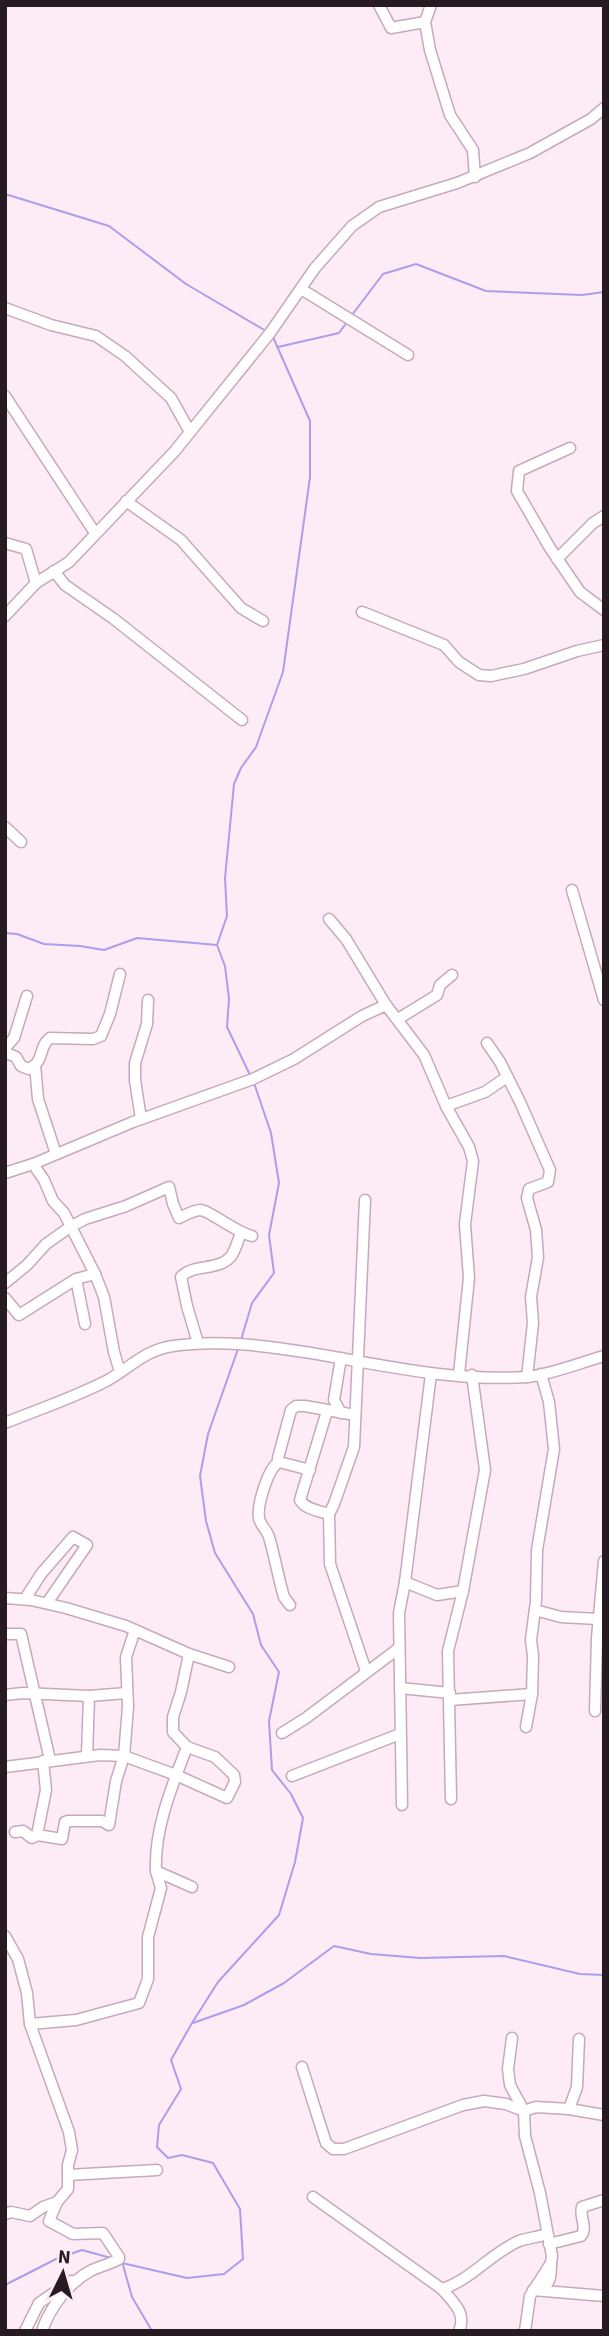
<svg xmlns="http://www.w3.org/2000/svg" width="609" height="2336" viewBox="0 0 609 2336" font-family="'Source Sans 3',sans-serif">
  <rect width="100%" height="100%" fill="#fdebf5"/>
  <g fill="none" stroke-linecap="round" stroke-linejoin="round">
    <!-- stream -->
    <g stroke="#ad9eeb" stroke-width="2">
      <polyline points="5,194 109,226 186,284 266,331"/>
      <polyline points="352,315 383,274 416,264 486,291 582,295 604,292"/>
      <polyline points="278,347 339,333 347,322"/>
      <polyline points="5,933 17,934 44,944 80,946 104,950 137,938 217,945"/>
      <polyline points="250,1075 227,1027 229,999 225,966 217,945 227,916 225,878 234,784 241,768 256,747 283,672 310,477 310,421 273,337"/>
      <polyline points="241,1340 252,1303 274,1273 269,1235 279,1183 271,1133 254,1083"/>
      <polyline points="193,2023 244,2005 284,1983 334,1946 371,1954 420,1958 504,1956 580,1974 604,1975"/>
      <polyline points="122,2263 187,2278 224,2274 243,2259 240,2209 213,2163 182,2155 168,2158 157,2147 159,2125 181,2089 171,2060 192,2023 218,1982 279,1915 295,1862 303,1818 291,1794 272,1770 269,1721 279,1672 261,1645 253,1614 215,1553 206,1521 200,1476 208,1434 238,1349"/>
      <polyline points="123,2265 132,2297 152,2331"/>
      <polyline points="5,2285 56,2259 82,2250 111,2258"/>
    </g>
    <!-- minor casing -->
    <g stroke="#c6aaba" stroke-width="13">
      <g id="minor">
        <polyline points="379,5 391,28 425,22"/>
        <polyline points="431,5 425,22 430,50 450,115 473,150 475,177"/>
        <polyline points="301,289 408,355"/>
        <polyline points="5,308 51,325 96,336 125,356 171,398 190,432"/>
        <polyline points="5,396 95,533"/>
        <polyline points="570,448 519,471 517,491 550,548 580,592 604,610"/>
        <polyline points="126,501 181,540 241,608 263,621"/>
        <polyline points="5,543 26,549 36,583"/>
        <polyline points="557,559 593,523 604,516"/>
        <polyline points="54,571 65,585 114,619 242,720"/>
        <polyline points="362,612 444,645 459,662 479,675 491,676 524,669 577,651 604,645"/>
        <polyline points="5,616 36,583 69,562 174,452 270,333 315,268 352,226 379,207 457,183 530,153 591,119 604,108"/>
        <polyline points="5,827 21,842"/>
        <polyline points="572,890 604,1000"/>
        <polyline points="329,919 346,939 386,1005"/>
        <polyline points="398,1019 437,995 440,985 452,975"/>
        <polyline points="487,1043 500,1062 520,1102 550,1170 548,1182 529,1189 527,1198 536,1230 538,1257 531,1297 533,1323 527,1377"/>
        <polyline points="5,1048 14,1038 27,996"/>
        <polyline points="5,1050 9,1054 16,1057 21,1066 29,1069 35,1065"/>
        <polyline points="446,1106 485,1092 507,1077"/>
        <polyline points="141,1119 135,1080 135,1063 147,1024 148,1000"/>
        <path d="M56 1154 38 1099 35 1065C43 1058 40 1045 50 1038L93 1039 101 1036 110 1014 120 974"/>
        <polyline points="33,1164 133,1122 253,1079 294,1059 362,1016 386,1005 424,1055 446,1106 469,1147 473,1161 465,1224 469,1278 459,1374"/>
        <polyline points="5,1173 33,1164 44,1180 53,1201 64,1213 95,1274 104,1297 114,1352 120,1372"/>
        <polyline points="365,1200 354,1447 334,1504 329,1514 330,1564 366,1671"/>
        <polyline points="76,1279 85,1324"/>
        <path d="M5 1283 27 1265 46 1244 70 1227 85 1219 126 1206 169 1187 173 1204 179 1218C186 1215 193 1210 201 1210 210 1211 235 1232 252 1236"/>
        <polyline points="5,1298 19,1315 76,1279 95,1274"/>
        <path d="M198 1343 187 1306 181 1277C193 1263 220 1272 232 1255 236 1248 238 1240 241 1233"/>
        <path d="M327 1411 300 1500C305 1509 319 1511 329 1514"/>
        <polyline points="341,1413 334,1400 341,1358"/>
        <path d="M5 1423C39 1409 76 1397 108 1380 131 1367 145 1350 173 1346 219 1339 265 1346 311 1353 381 1365 455 1382 527 1377 553 1374 579 1363 604 1356"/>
        <path d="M279 1462C268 1468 257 1505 259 1518 260 1525 267 1530 269 1537 275 1557 278 1577 284 1597L290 1605"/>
        <polyline points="310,1470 279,1462 278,1458 291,1410 296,1406 305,1406 355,1415"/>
        <polyline points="405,1582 437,1595 463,1591 485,1470 472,1375"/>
        <polyline points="5,1598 31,1600 66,1608 126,1626 189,1654 229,1667"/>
        <polyline points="25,1599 41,1574 73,1537 87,1545 47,1603"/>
        <polyline points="535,1610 561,1617 598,1619"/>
        <polyline points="5,1634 21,1634 50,1760"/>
        <polyline points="400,1688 450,1693"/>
        <polyline points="5,1695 23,1693 89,1696 127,1693"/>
        <polyline points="450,1700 532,1694"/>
        <polyline points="595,1711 597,1638 604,1561"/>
        <polyline points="526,1727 532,1694 533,1656 531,1640 536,1601 537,1550 554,1449 549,1402 541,1374"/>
        <polyline points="282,1733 306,1718 399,1648"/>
        <path d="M187 1747C172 1786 154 1829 156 1871L192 1887"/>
        <polyline points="87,1756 89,1696"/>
        <polyline points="5,1767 100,1755 124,1756 176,1775 227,1798 235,1782 234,1775 215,1757 187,1747 173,1732 173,1717 181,1692 189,1654"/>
        <polyline points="292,1776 400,1734"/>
        <polyline points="451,1799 448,1651 463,1591"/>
        <polyline points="402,1805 399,1613 405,1582 431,1374"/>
        <polyline points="15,1832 23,1831 32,1838 37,1835 62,1839 65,1822 68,1821 102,1821 109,1825 116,1781 124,1756 128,1707 126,1657 135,1630"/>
        <polyline points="37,1835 46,1790 43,1761"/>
        <path d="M5 1936 18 1959 27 1993 30 2024 69 2132 72 2150 68 2165V2189L57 2202 49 2221 73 2234 103 2233 119 2257V2259C110 2264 101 2266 92 2270 69 2282 50 2307 42 2331"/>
        <polyline points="30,2024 76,2020 139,2003 148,1979 148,1937 161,1888 156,1871"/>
        <polyline points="512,2038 508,2069 510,2085 524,2111 525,2136 540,2193 552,2256 551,2263 530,2296 525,2331"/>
        <polyline points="302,2067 326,2143 333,2149 344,2149 463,2105 484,2101 506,2104 524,2111 536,2107 569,2109 604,2115"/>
        <polyline points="569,2109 577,2087 579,2039"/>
        <polyline points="68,2175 157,2170"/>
        <path d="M313 2197 442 2289C471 2280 491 2253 519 2241 528 2238 538 2237 547 2234"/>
        <polyline points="5,2214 11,2212 30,2216 43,2207 57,2202"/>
        <path d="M549 2244 581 2236C588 2227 579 2217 582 2207L604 2200"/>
        <path d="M442 2289C453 2302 467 2313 459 2331"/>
        <polyline points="533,2290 604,2296"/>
        <path d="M538 2290C551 2284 551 2277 551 2263"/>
        <polyline points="25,2331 39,2303 71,2281"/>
      </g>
    </g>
    <!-- minor -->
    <use href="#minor" stroke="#fff" stroke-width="10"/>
  </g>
  <!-- border -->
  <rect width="609" height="2336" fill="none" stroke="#251b21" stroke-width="14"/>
  <!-- north arrow -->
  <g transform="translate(63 2273) rotate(5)" stroke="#fdebf5" stroke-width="5" paint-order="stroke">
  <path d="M0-5L12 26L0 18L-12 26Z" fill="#251b21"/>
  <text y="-10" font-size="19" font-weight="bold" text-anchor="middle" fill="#251b21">N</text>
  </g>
</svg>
